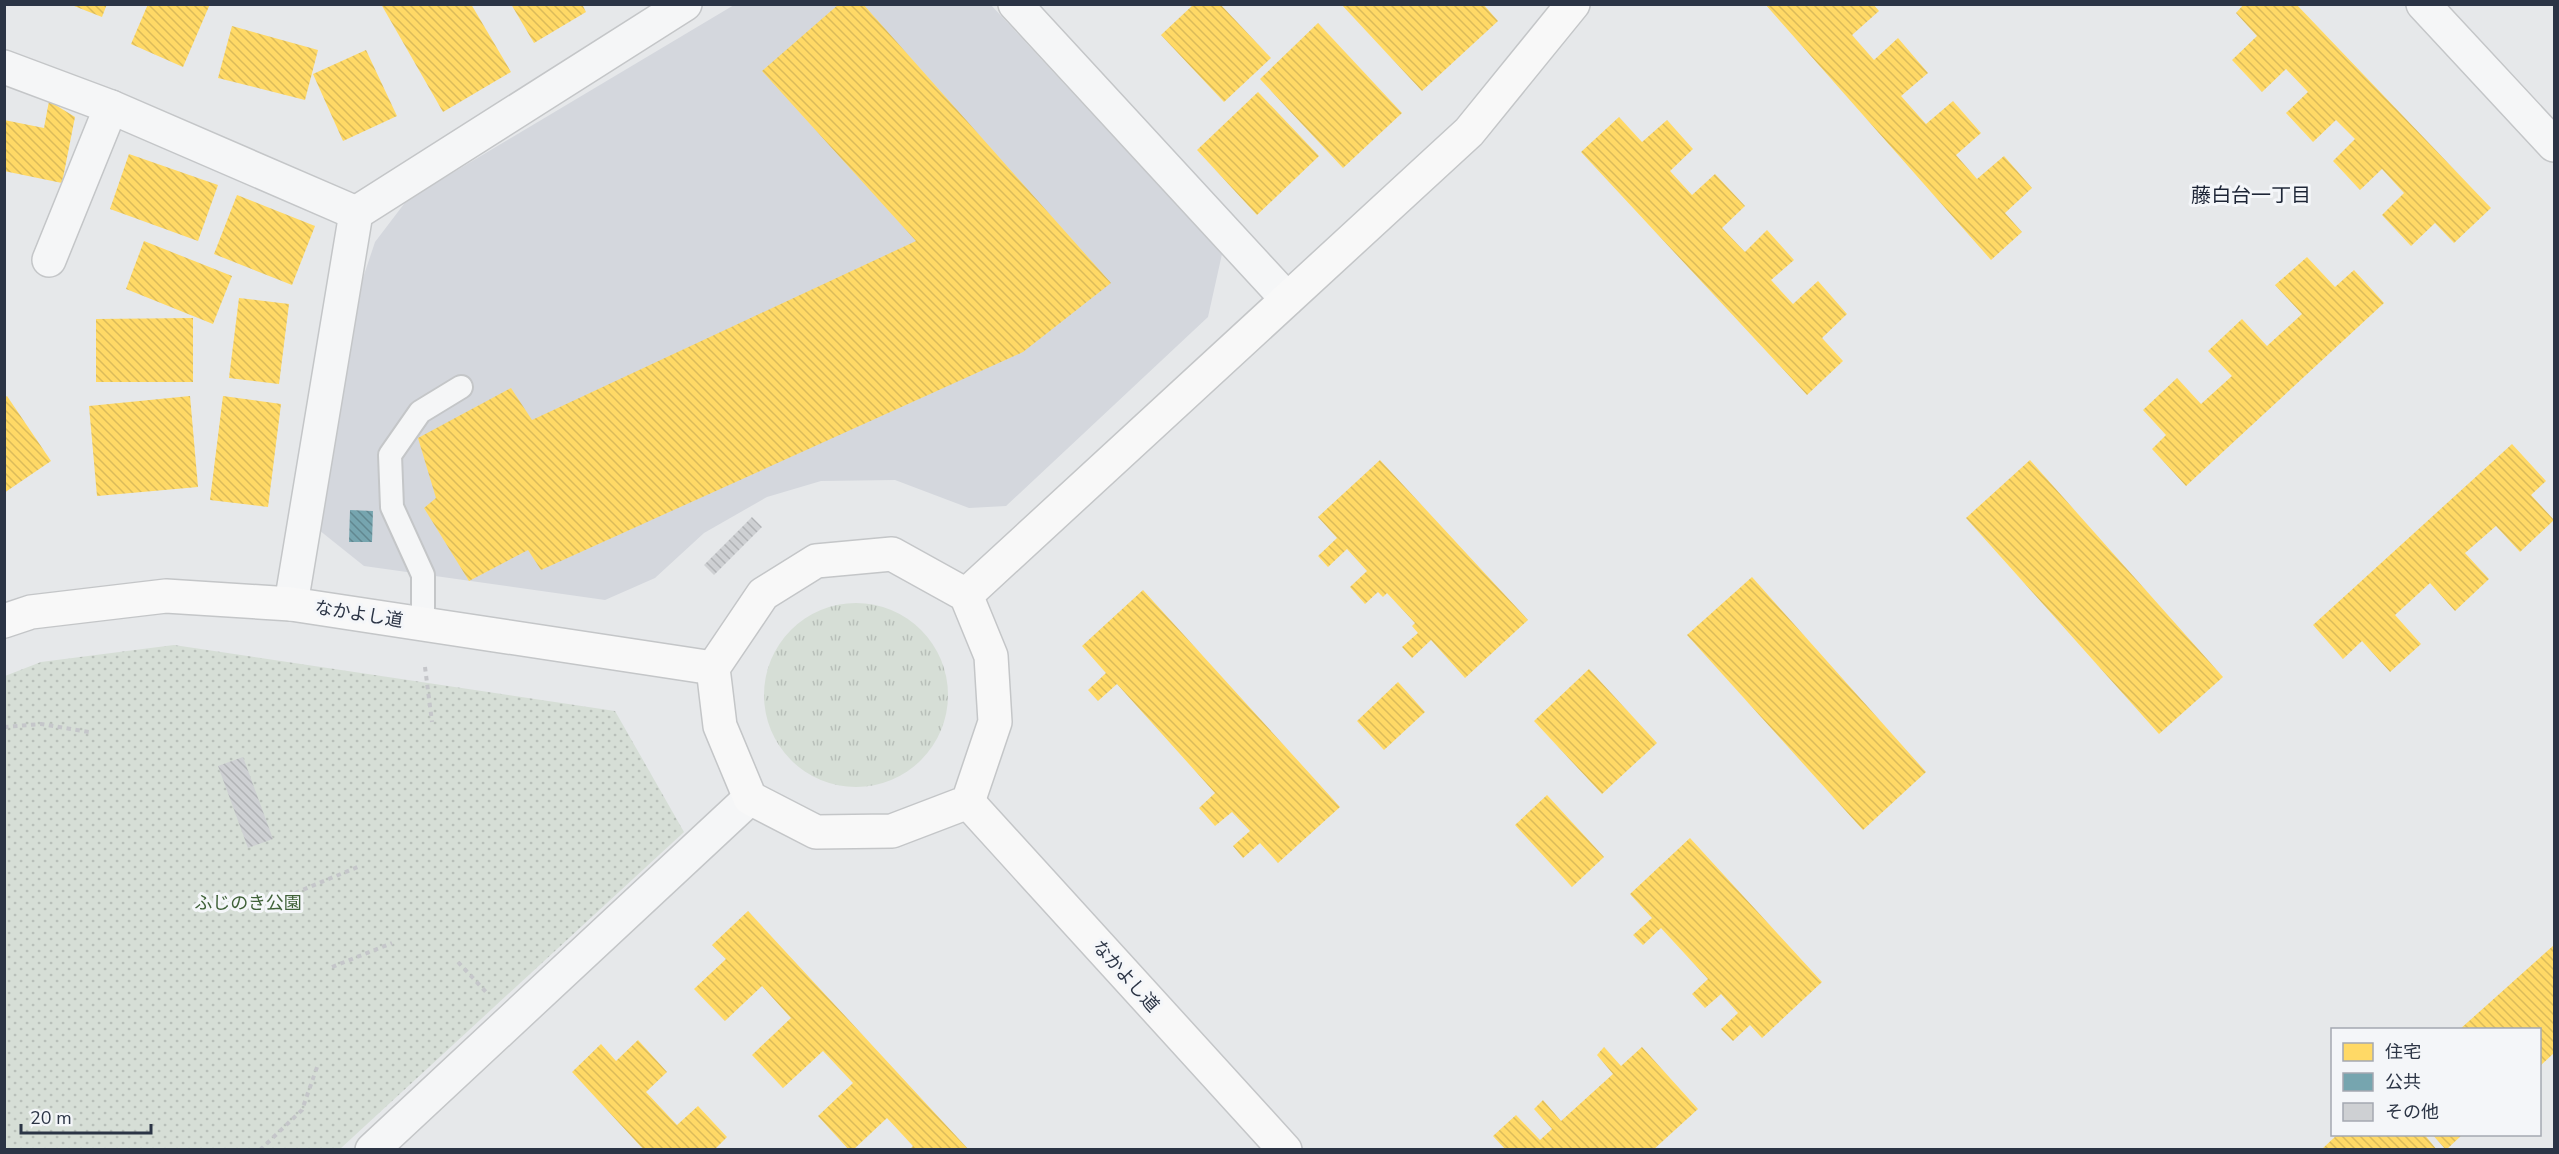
<svg xmlns="http://www.w3.org/2000/svg" width="2559" height="1154" viewBox="0 0 2559 1154" font-family="'Nunito Sans','Noto Sans JP',sans-serif">
  <defs>
    <pattern id="grass-tufts" width="24" height="20" patternUnits="userSpaceOnUse" patternTransform="scale(1.5)"><rect width="24" height="20" fill="#d6ded6"/><path d="M3 7l-1-3M5 7V3M7 7l1-3M15 17l-1-3M17 17v-4M19 17l1-3" fill="none" stroke="#b8bfb9"/></pattern>
    <pattern id="park-dots" width="8" height="8" patternUnits="userSpaceOnUse" patternTransform="scale(1.5)"><rect width="8" height="8" fill="#d6ded6"/><path d="M2 2h.1M6 6h.1" fill="none" stroke="#b8bfb9" stroke-width="1.8" stroke-linecap="round"/></pattern>
    <pattern id="homes-back-hatch" width="6" height="6" patternUnits="userSpaceOnUse" patternTransform="scale(1.5)"><rect width="6" height="6" fill="#ffd966"/><path d="M-1 5l2 2M0 0l6 6M5-1l2 2" fill="none" stroke="#dbbb5a"/></pattern>
    <pattern id="public-back-hatch" width="6" height="6" patternUnits="userSpaceOnUse" patternTransform="scale(1.5)"><rect width="6" height="6" fill="#76a5af"/><path d="M-1 5l2 2M0 0l6 6M5-1l2 2" fill="none" stroke="#618790"/></pattern>
    <pattern id="building-back-hatch" width="6" height="6" patternUnits="userSpaceOnUse" patternTransform="scale(1.5)"><rect width="6" height="6" fill="#ced0d3"/><path d="M-1 5l2 2M0 0l6 6M5-1l2 2" fill="none" stroke="#b1b3b6"/></pattern>
  </defs>
  <rect width="100%" height="100%" fill="#e6e8ea"/>
  <!-- built -->
  <polygon fill="#d4d7dd" points="734,5 991,5 1222,254 1208,317 1006,506 969,508 895,480 821,481 767,497 704,533 655,578 605,600 364,566 319,530 359,290 375,242 407,200"/>
  <!-- grass -->
  <circle fill="url(#grass-tufts)" cx="856" cy="695" r="92"/>
  <!-- park -->
  <polygon fill="url(#park-dots)" points="174,645 615,711 684,832 340,1149 5,1150 5,676 41,662"/>
  <!-- homes -->
  <g fill="url(#homes-back-hatch)">
    <polygon points="69,4 107,4 102,17"/>
    <polygon points="148,4 210,4 183,67 131,44"/>
    <polygon points="381,4 471,4 511,72 443,112"/>
    <polygon points="511,4 582,4 586,12 534,43"/>
    <polygon points="839,4 863,4 1111,283 1023,352 541,570 528,550 469,581 424,508 436,498 418,438 511,388 532,420 916,241 762,71"/>
    <polygon points="1194,4 1220,4 1271,58 1224,102 1161,35"/>
    <polygon points="1341,4 1483,4 1498,21 1422,91"/>
    <polygon points="1765,4 1873,4 1879,11 1852,35 1874,60 1898,38 1928,73 1901,96 1926,124 1953,101 1981,133 1956,155 1977,179 2004,156 2032,188 2005,213 2022,232 1991,260"/>
    <polygon points="2244,4 2296,4 2491,208 2454,243 2435,223 2411,246 2382,215 2404,193 2382,169 2360,190 2333,161 2355,139 2336,120 2313,142 2286,113 2308,92 2286,69 2262,92 2232,60 2257,36 2236,13"/>
    <polygon points="1318,23 1402,113 1343,168 1260,79"/>
    <polygon points="232,26 318,50 305,100 218,78"/>
    <polygon points="366,50 397,116 343,141 313,74"/>
    <polygon points="1258,92 1319,156 1257,215 1197,150"/>
    <polygon points="49,101 75,117 62,183 4,171 4,120 44,128"/>
    <polygon points="1619,117 1642,142 1667,120 1693,149 1670,171 1692,195 1715,174 1745,206 1722,228 1745,252 1767,230 1794,260 1771,280 1793,304 1818,281 1847,314 1822,338 1843,361 1807,395 1581,152"/>
    <polygon points="129,154 218,185 198,241 110,209"/>
    <polygon points="237,195 315,226 292,285 214,254"/>
    <polygon points="144,241 232,276 213,324 126,289"/>
    <polygon points="2307,257 2335,287 2354,270 2384,303 2186,486 2152,449 2166,435 2143,410 2177,378 2201,404 2232,376 2208,351 2242,319 2267,346 2302,314 2275,285"/>
    <polygon points="239,298 289,304 279,384 229,378"/>
    <polygon points="193,318 193,382 96,382 96,319"/>
    <polygon points="7,396 51,461 4,493 4,398"/>
    <polygon points="190,396 198,487 97,496 89,406"/>
    <polygon points="223,396 281,404 268,507 210,500"/>
    <polygon points="2512,444 2546,481 2531,495 2554,520 2520,552 2496,526 2465,553 2489,579 2455,611 2430,583 2395,615 2421,644 2390,672 2362,641 2343,659 2313,625"/>
    <polygon points="1380,460 1528,620 1465,678 1431,640 1412,658 1402,647 1418,633 1412,626 1415,623 1387,593 1383,597 1378,592 1365,604 1350,587 1367,571 1347,549 1328,567 1318,556 1337,538 1318,517"/>
    <polygon points="2030,460 2223,677 2159,734 1966,518"/>
    <polygon points="1752,577 1926,772 1863,830 1687,635"/>
    <polygon points="1143,590 1340,807 1278,863 1260,843 1243,858 1233,846 1250,831 1232,812 1215,826 1199,808 1215,793 1117,684 1098,701 1088,690 1106,673 1082,646"/>
    <polygon points="1589,669 1657,743 1602,794 1534,721"/>
    <polygon points="1398,682 1425,712 1384,750 1357,721"/>
    <polygon points="1547,795 1604,857 1572,887 1515,825"/>
    <polygon points="1690,838 1822,982 1762,1038 1750,1025 1733,1041 1721,1029 1738,1013 1721,994 1705,1008 1692,994 1708,979 1661,928 1643,945 1633,935 1652,918 1630,894"/>
    <polygon points="748,911 969,1150 909,1150 913,1146 887,1118 853,1150 849,1150 818,1116 853,1083 823,1051 783,1088 752,1055 791,1018 762,986 725,1021 694,989 726,959 712,945"/>
    <polygon points="2554,945 2554,1053 2540,1066 2540,1030 2459,1030"/>
    <polygon points="638,1040 667,1072 646,1092 677,1125 698,1106 727,1137 714,1150 644,1150 572,1072 601,1044 616,1061"/>
    <polygon points="1604,1047 1621,1066 1642,1047 1698,1109 1653,1150 1506,1150 1493,1136 1516,1115 1540,1140 1552,1129 1534,1109 1543,1100 1561,1121 1613,1074 1597,1055"/>
    <polygon points="2338,1134 2424,1134 2437,1150 2321,1150"/>
    <polygon points="2432,1134 2463,1134 2446,1150"/>
  </g>
  <!-- public -->
  <polygon fill="url(#public-back-hatch)" points="350,510 373,511 372,542 349,542"/>
  <!-- building -->
  <g fill="url(#building-back-hatch)">
    <polygon points="752,517 762,527 714,575 704,565"/>
    <polygon points="243,757 273,839 248,848 218,766"/>
  </g>
  <g fill="none" stroke-linecap="round" stroke-linejoin="round">
    <!-- lane casing -->
    <g stroke="#c4c6c8" stroke-width="26">
      <polyline id="lane" points="423,624 423,575 392,507 390,455 420,412 461,387"/>
    </g>
    <!-- street casing -->
    <g stroke="#c4c6c8" stroke-width="36">
      <g id="street">
        <polyline points="1015,4 1287,299"/>
        <polyline points="2423,4 2554,145"/>
        <polyline points="4,67 111,107 356,213"/>
        <polyline points="49,260 111,107"/>
        <polyline points="291,604 356,213 685,4"/>
        <polyline points="372,1150 750,798"/>
      </g>
    </g>
    <!-- secondary casing -->
    <g stroke="#c4c6c8" stroke-width="36">
      <g id="secondary">
        <polygon points="892,554 966,595 991,656 995,722 968,802 892,831 816,832 750,798 720,726 713,668 763,594 816,561"/>
        <polyline points="966,595 1469,132 1573,4"/>
        <polyline points="4,621 31,612 166,596 291,604 713,668"/>
        <polyline points="968,802 1285,1150"/>
      </g>
    </g>
    <!-- path -->
    <g stroke="#c5c6ca" stroke-width="4" stroke-dasharray="4.5 4.5" stroke-linecap="butt">
      <polyline points="425,667 432,722"/>
      <polyline points="4,727 41,724 89,732"/>
      <polyline points="295,893 360,866"/>
      <polyline points="458,962 486,992"/>
      <polyline points="332,967 392,943"/>
      <polyline points="260,1150 302,1110 317,1067"/>
    </g>
    <!-- lane -->
    <use href="#lane" stroke="#f5f6f7" stroke-width="22"/>
    <!-- street -->
    <use href="#street" stroke="#f5f6f7" stroke-width="33"/>
    <!-- secondary -->
    <use href="#secondary" stroke="#f8f8f8" stroke-width="33"/>
  </g>
  <g text-anchor="middle" dominant-baseline="central" stroke-width="6" stroke-linejoin="round" paint-order="stroke">
    <!-- street labels -->
    <g font-size="18" fill="#2b3445" stroke="#f4f6f9">
      <text transform="translate(359 614) rotate(9)">なかよし道</text>
      <text transform="translate(1126 976) rotate(48)">なかよし道</text>
    </g>
    <!-- park labels -->
    <g font-size="18" fill="#3f6138" stroke="#f4f6f9">
      <text x="248" y="903">ふじのき公園</text>
    </g>
    <!-- neighbourhood labels -->
    <g font-size="20" fill="#1d2536" stroke="#f4f6f9">
      <text x="2251" y="195">藤白台一丁目</text>
    </g>
  </g>
  <!-- border -->
  <rect width="2559" height="1154" fill="none" stroke="#2b3445" stroke-width="12"/>
  <!-- legend -->
  <rect x="2331" y="1028" width="210" height="108" fill="#f4f6f9" stroke="#a4a8b1" stroke-width="1.5"/>
  <rect x="2343" y="1043" width="30" height="18" fill="#ffd966" stroke="#a4a8b1" stroke-width="1.5"/>
  <text x="2385" y="1058" font-size="18" fill="#2b3445">住宅</text>
  <rect x="2343" y="1073" width="30" height="18" fill="#76a5af" stroke="#a4a8b1" stroke-width="1.5"/>
  <text x="2385" y="1088" font-size="18" fill="#2b3445">公共</text>
  <rect x="2343" y="1103" width="30" height="18" fill="#ced0d3" stroke="#a4a8b1" stroke-width="1.5"/>
  <text x="2385" y="1118" font-size="18" fill="#2b3445">その他</text>
  <!-- scale -->
  <path d="M21 1124v9h130v-9" fill="none" stroke="#2b3445" stroke-width="3"/>
  <text x="30" y="1124" font-size="18" fill="#2b3445" stroke="#f4f6f9" stroke-width="4.5" paint-order="stroke">20 m</text>
</svg>
